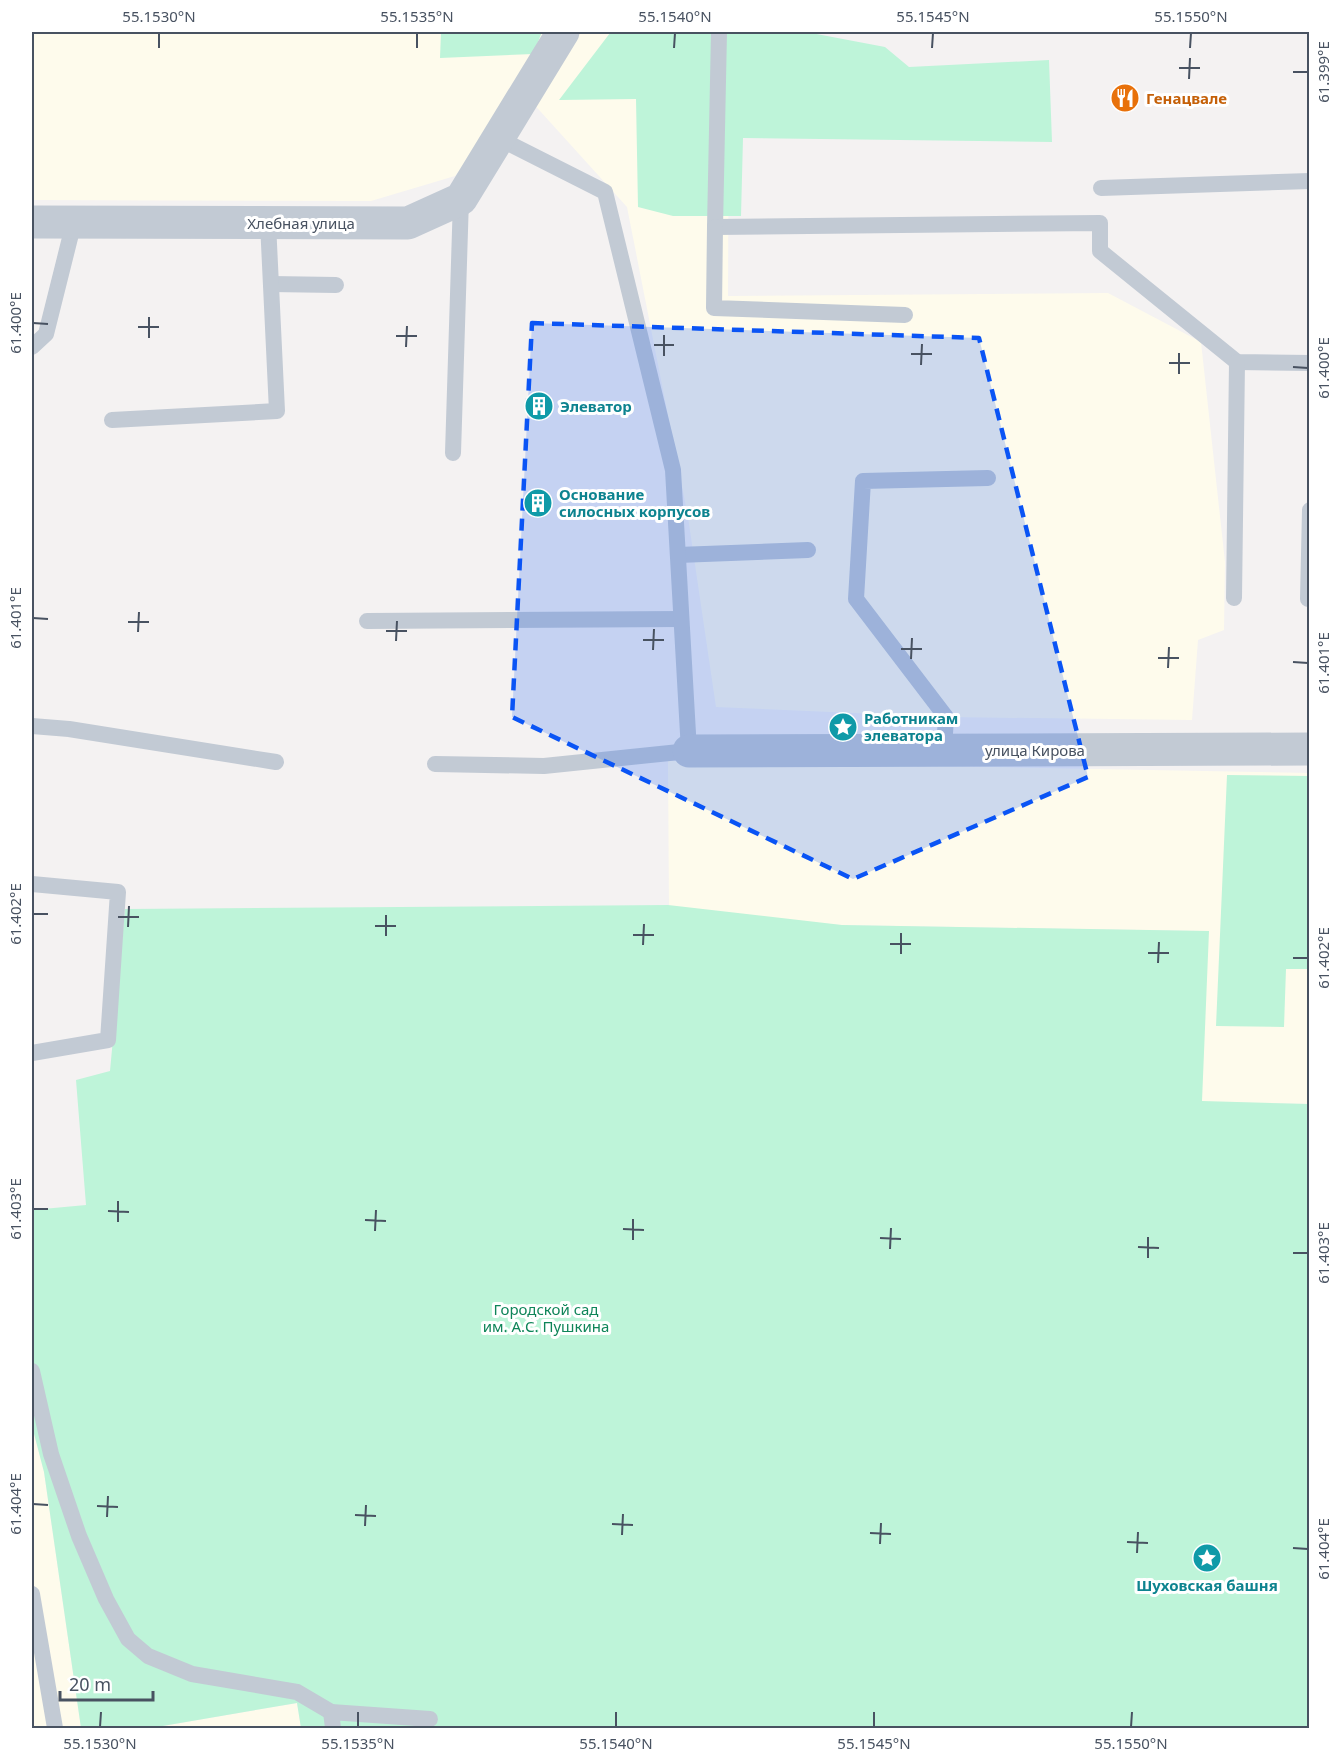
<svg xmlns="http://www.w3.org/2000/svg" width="1341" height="1760" viewBox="0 0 1341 1760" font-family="'Noto Sans',sans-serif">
  <rect width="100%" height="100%" fill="#f4f2f2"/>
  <!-- commercial -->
  <g fill="#fefbec">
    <polygon points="32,32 729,32 728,296 1108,293 1201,342 1225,562 1224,630 1198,640 1192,720 946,717 716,707 688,517 627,207 521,90 455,176 371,201 32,200"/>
    <polygon points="668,761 1309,773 1309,1104 1201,1102 1203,931 840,925 669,908"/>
    <polygon points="32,1426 44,1472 81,1728 32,1728"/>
    <polygon points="297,1703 301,1728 151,1728"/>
  </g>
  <!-- green -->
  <g fill="#bef4d9">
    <polygon points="441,32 542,32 533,54 440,58"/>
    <polygon points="628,32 806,32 885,47 909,67 1049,60 1052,142 743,138 741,216 673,216 638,207 636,99 559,100 610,33"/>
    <polygon points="1227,775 1309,776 1309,969 1286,969 1284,1027 1216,1026"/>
    <polygon points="668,905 842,925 1209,931 1202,1101 1309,1104 1309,1728 301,1728 297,1703 151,1728 81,1728 44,1472 32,1426 32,1210 86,1205 76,1080 110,1071 125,909"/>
  </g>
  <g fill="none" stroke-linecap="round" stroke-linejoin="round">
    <!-- lane -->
    <g stroke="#c2cad4" stroke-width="16">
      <polyline points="719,32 715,227 1100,223 1100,251 1237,362 1310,363"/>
      <polyline points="1101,188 1310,181"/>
      <polyline points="715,227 714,308 905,315"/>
      <polyline points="271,284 336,285"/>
      <polyline points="32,347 46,334 74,222"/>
      <polyline points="112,420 277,411 268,223"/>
      <polyline points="453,453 461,199"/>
      <polyline points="678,555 808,550"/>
      <polyline points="1234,598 1237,362"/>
      <polyline points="1308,599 1310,510"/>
      <polyline points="367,621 681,619"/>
      <polyline points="32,726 69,729 276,762"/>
      <polyline points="944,750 946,717 856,599 863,481 988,478"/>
      <polyline points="435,764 544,766 689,751 673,470 605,192 498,138"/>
      <polyline points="32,884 118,892 108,1040 32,1053"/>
      <polyline points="32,1371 51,1454 79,1536 106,1599 128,1639 148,1656 192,1674 297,1692 331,1712"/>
      <polyline points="32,1594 55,1728"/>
      <polyline points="333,1728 331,1712 430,1719"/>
    </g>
    <!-- street -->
    <g stroke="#c2cad4" stroke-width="33">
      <polyline points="32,222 408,223 461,199 563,32"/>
      <polyline points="689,751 1310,749"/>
    </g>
  </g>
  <!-- marked area -->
  <path fill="#0a54f5" fill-opacity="0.2" stroke="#0a54f5" stroke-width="4.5" stroke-dasharray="12 8" stroke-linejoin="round" d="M532 323 979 338 1088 777 853 879 512 717Z"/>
  <!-- ticks -->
  <path fill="none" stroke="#485261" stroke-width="2" d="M159 48V33M417 48V33M674 48 675 33M932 48 933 33M1190 48 1191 33M1179 68H1200M1293 72H1308M1189 79 1190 58M33 323 48 324M138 327H159M396 336H417M149 338V317M654 345H674M406 347 407 326M911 354H932M664 356V335M1169 363H1190M921 365 922 344M1293 367 1308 368M1179 374V353M33 618 48 619M128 622H149M386 631H407M138 632 139 612M643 640H664M396 641 397 621M901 649H922M653 650 654 629M1158 658H1179M911 659 912 638M1293 662 1308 663M1168 668 1169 647M33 914H48M118 917H139M375 926H396M128 927 129 906M633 935H654M386 936V915M890 944H911M643 945 644 924M1148 953H1169M901 954V933M1293 958H1308M1158 963 1159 942M33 1209H48M108 1211 129 1212M365 1220 386 1221M118 1222V1201M623 1229 644 1230M375 1231 376 1210M880 1238 901 1239M633 1240V1219M1138 1247 1159 1248M890 1249 891 1228M1293 1253H1308M1148 1258V1237M33 1504 48 1505M97 1506 118 1507M355 1515 376 1516M107 1517 108 1496M612 1524 633 1525M365 1526 366 1505M870 1533 891 1534M622 1535 623 1514M1127 1542 1148 1543M880 1544 881 1523M1293 1548 1308 1549M1137 1553 1138 1532M100 1727 101 1712M358 1727V1712M616 1727V1712M874 1727V1712M1131 1727 1132 1712"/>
  <!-- icons -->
  <defs>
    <g id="restaurant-disc" transform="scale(1.5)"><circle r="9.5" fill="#e8710a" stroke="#fff"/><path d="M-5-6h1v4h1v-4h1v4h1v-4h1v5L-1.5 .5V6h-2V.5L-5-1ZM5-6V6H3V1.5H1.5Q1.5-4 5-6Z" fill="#fff"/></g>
    <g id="building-disc" transform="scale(1.5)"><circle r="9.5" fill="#0f9aa8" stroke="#fff"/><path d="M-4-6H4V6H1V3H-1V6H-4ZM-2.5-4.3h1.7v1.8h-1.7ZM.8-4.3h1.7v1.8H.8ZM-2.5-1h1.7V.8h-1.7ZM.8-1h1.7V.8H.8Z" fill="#fff"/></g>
    <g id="sight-disc" transform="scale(1.5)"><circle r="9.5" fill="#0f9aa8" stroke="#fff"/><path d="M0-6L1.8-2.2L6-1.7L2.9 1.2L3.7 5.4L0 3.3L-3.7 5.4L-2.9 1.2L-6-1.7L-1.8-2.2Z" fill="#fff"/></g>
  </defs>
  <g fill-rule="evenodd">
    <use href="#restaurant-disc" x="1125" y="98"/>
    <use href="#building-disc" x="539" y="406"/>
    <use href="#building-disc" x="538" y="503"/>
    <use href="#sight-disc" x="843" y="727"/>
    <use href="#sight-disc" x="1207" y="1558"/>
  </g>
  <g text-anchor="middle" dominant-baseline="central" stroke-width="6" stroke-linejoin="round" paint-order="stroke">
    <!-- food labels -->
    <g font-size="15" font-weight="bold" fill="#c56008" stroke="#fff" text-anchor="start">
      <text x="1146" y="98">Генацвале</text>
    </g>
    <!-- street labels -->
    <g font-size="15" fill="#485261" stroke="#fff">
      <text x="301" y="223">Хлебная улица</text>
      <text x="1035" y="750">улица Кирова</text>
    </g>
    <!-- culture labels -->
    <g font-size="15" font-weight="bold" fill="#0d838f" stroke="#fff" text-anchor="start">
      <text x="560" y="406">Элеватор</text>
      <text x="559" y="494">Основание<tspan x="559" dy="17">силосных корпусов</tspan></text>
      <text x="864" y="718">Работникам<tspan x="864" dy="17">элеватора</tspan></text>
      <text x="1207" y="1585" text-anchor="middle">Шуховская башня</text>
    </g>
    <!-- park labels -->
    <g font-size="15" fill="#0f8559" stroke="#fff">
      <text x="546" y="1309">Городской сад<tspan x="546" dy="17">им. А.С. Пушкина</tspan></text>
    </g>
  </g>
  <!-- border -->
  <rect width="1341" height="1760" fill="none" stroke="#ffffff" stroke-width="66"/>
  <!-- scale -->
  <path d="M60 1691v9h93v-9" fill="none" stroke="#485261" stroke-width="3"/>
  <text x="69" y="1691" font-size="18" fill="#485261" stroke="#ffffff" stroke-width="4.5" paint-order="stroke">20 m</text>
  <rect x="33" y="33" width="1275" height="1694" fill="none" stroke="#485261" stroke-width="2"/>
  <g font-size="15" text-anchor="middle" fill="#485261">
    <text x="159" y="22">55.1530°N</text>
    <text x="417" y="22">55.1535°N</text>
    <text x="675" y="22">55.1540°N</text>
    <text x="933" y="22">55.1545°N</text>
    <text x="1191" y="22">55.1550°N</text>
    <text transform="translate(1324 72) rotate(-90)" y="5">61.399°E</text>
    <text transform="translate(16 323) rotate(-90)" y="5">61.400°E</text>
    <text transform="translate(1324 368) rotate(-90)" y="5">61.400°E</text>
    <text transform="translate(16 618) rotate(-90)" y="5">61.401°E</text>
    <text transform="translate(1324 663) rotate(-90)" y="5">61.401°E</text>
    <text transform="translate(16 914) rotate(-90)" y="5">61.402°E</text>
    <text transform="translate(1324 958) rotate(-90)" y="5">61.402°E</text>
    <text transform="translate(16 1209) rotate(-90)" y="5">61.403°E</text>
    <text transform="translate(1324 1253) rotate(-90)" y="5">61.403°E</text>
    <text transform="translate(16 1504) rotate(-90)" y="5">61.404°E</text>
    <text transform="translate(1324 1549) rotate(-90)" y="5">61.404°E</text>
    <text x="100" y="1749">55.1530°N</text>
    <text x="358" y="1749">55.1535°N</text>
    <text x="616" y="1749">55.1540°N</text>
    <text x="874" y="1749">55.1545°N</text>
    <text x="1131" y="1749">55.1550°N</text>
  </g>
</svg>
